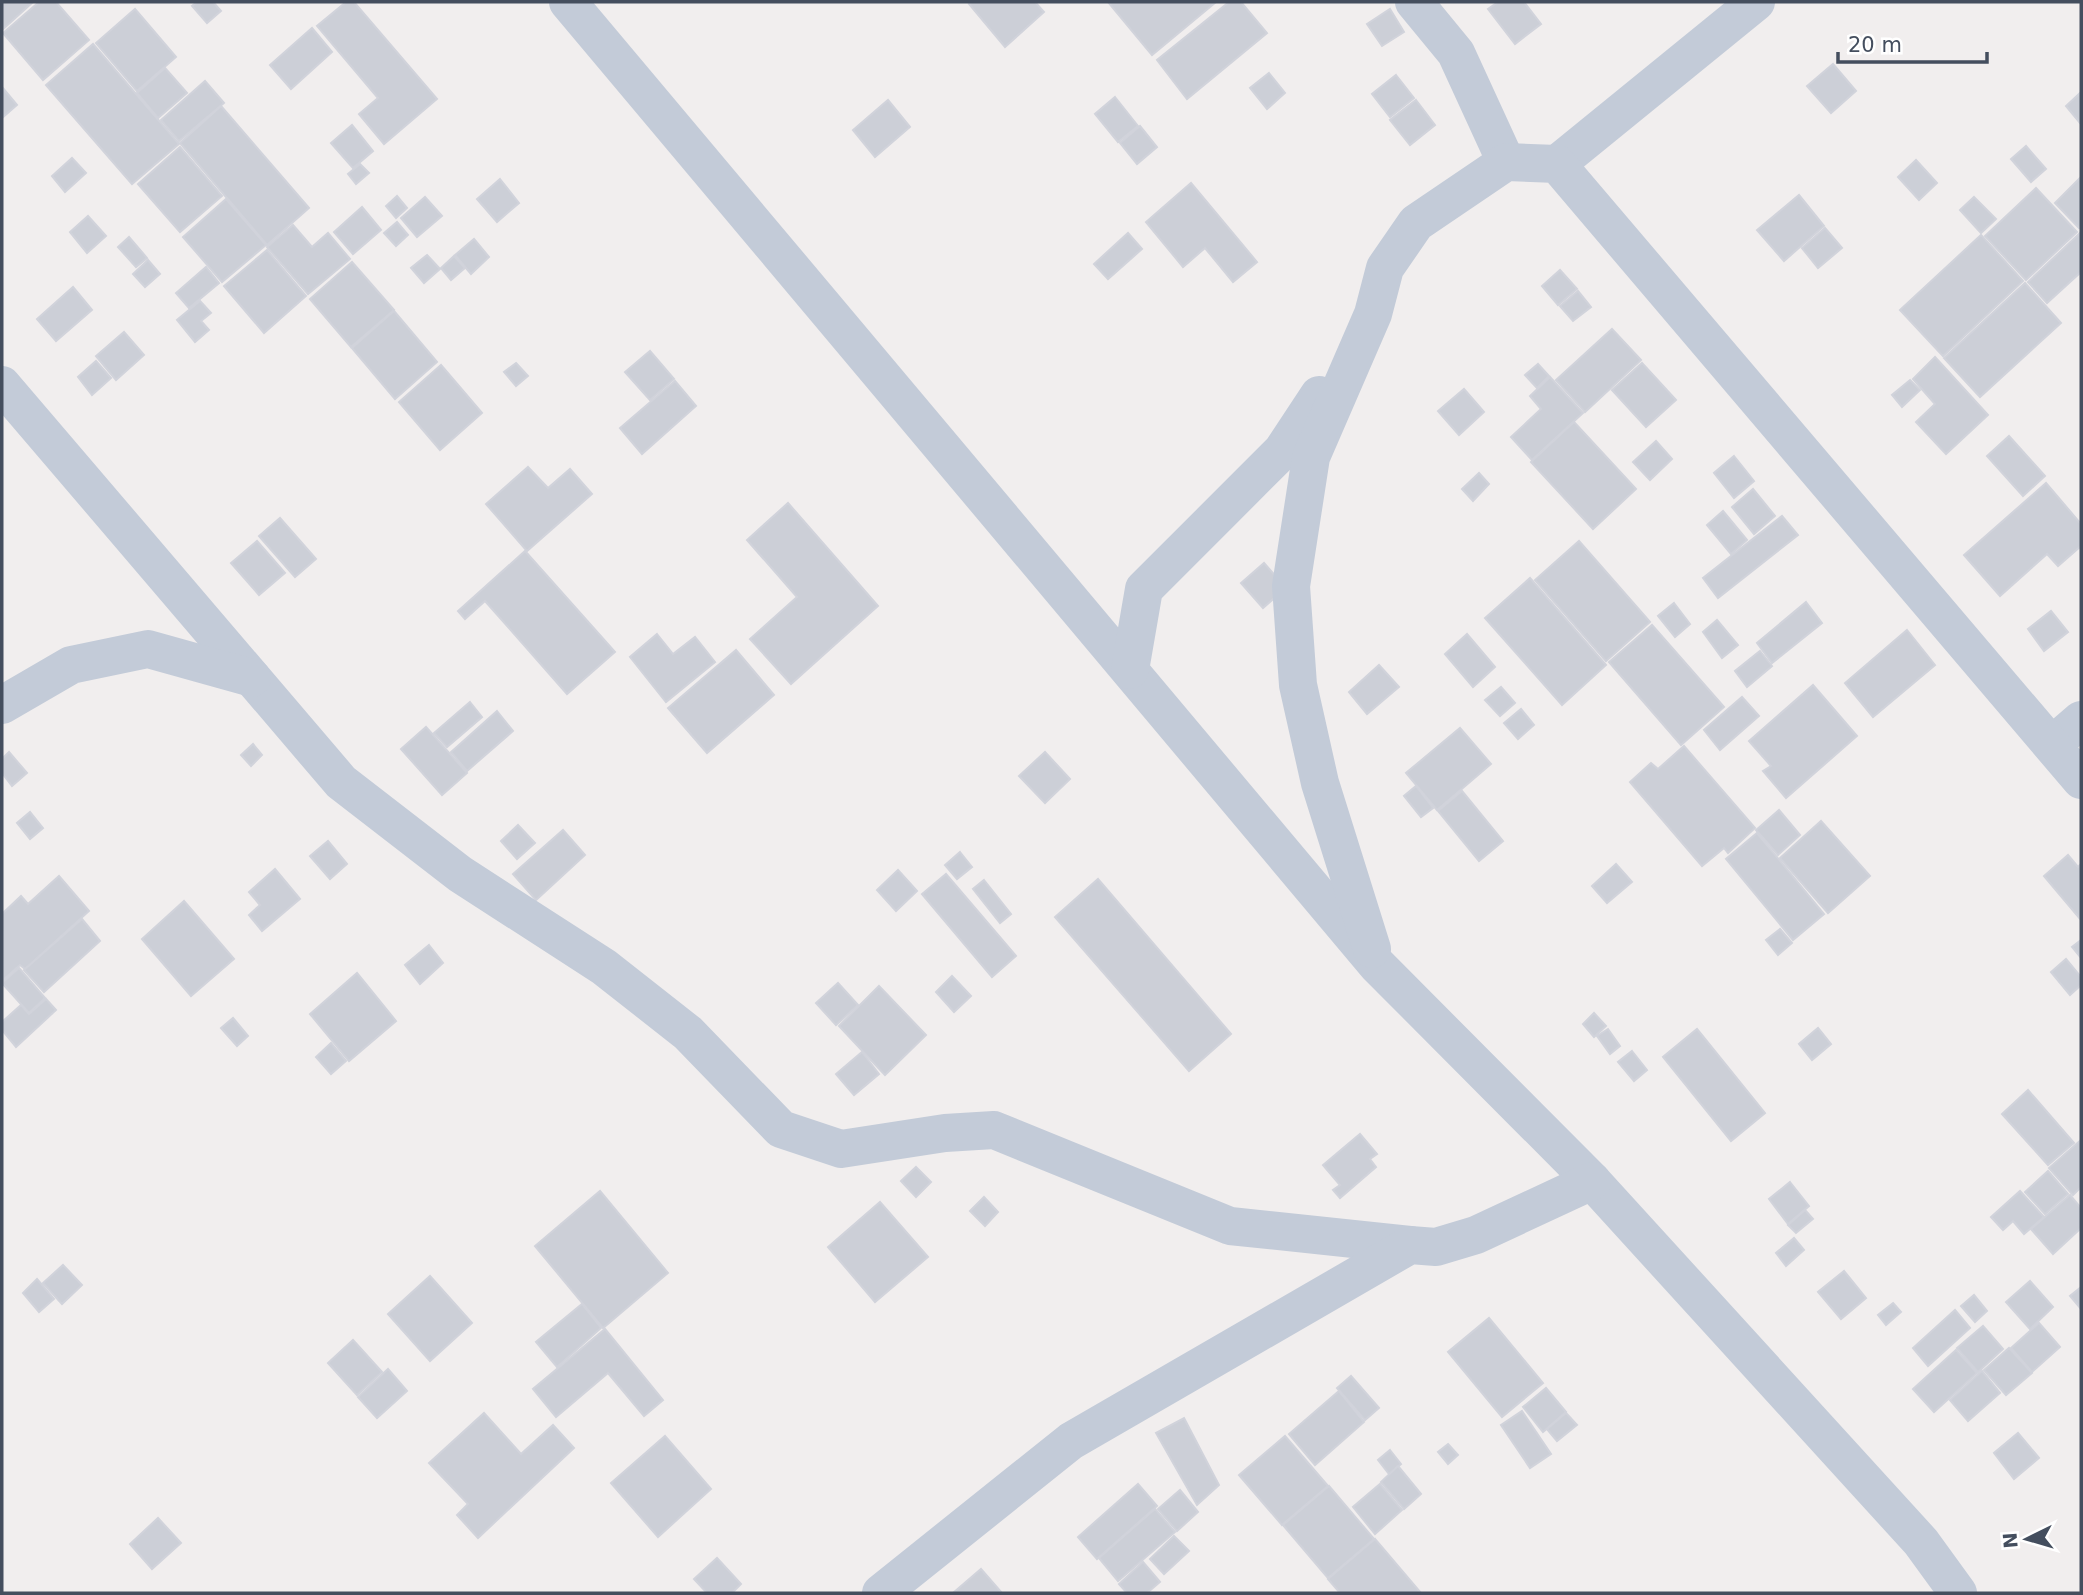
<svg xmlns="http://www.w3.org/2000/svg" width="2083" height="1595" viewBox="0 0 2083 1595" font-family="'DejaVu Sans',sans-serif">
  <rect width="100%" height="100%" fill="#f1eeee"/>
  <!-- building -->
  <g fill="#cccfd7" stroke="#d1d3db" stroke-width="2">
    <polygon points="2,2 33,2 2,30"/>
    <polygon points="39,2 56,2 89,40 43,80 3,33"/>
    <polygon points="197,2 213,2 221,11 207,23 192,6"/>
    <polygon points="346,2 354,2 437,99 384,144 359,114 378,98 317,26"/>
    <polygon points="972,2 1035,2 1044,12 1005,47 969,4"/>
    <polygon points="1108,2 1216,2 1152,55"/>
    <polygon points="1229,2 1241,2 1267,33 1187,99 1157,60"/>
    <polygon points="1498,2 1524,2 1541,24 1515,44 1488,9"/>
    <polygon points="135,9 176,57 137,91 96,43"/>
    <polygon points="1390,9 1404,32 1382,46 1367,24"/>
    <polygon points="312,28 332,52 291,89 270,65"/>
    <polygon points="93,44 179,144 132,184 46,85"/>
    <polygon points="1833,64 1856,91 1831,113 1807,86"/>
    <polygon points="165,68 187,93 158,118 137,93"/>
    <polygon points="1269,73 1285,93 1267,109 1250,88"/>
    <polygon points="1396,75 1414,98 1390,117 1372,94"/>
    <polygon points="205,81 224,103 179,141 161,120"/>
    <polygon points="2,87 17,105 2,118"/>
    <polygon points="2081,92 2081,122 2080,123 2066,106"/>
    <polygon points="1115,97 1138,126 1118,142 1095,114"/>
    <polygon points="888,100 910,127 875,157 853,130"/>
    <polygon points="1416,100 1435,125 1410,145 1390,120"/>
    <polygon points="221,106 309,208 267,245 180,143"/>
    <polygon points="352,125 373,151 353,168 331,143"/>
    <polygon points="1140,126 1157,147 1137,164 1120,143"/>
    <polygon points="2026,146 2046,169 2031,182 2011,159"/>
    <polygon points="180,147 222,196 180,232 138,184"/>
    <polygon points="72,158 86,173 65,192 52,176"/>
    <polygon points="1916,160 1937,183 1919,200 1898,177"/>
    <polygon points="360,164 369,173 356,184 348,174"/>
    <polygon points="2081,177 2081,226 2079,228 2055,203"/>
    <polygon points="500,179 519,203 497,222 477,199"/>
    <polygon points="1191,183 1257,262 1233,282 1205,248 1183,267 1146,222"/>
    <polygon points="2036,188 2077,232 2026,280 1985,236"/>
    <polygon points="1799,195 1824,226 1784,261 1757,230"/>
    <polygon points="397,196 407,208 396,218 386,206"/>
    <polygon points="425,197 442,216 417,237 401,218"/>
    <polygon points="1974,197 1996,219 1981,233 1960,210"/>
    <polygon points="226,199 266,245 222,282 183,237"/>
    <polygon points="362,207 381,230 353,254 334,232"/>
    <polygon points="88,216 106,236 87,253 70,232"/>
    <polygon points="397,222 408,235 396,246 384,233"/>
    <polygon points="293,225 312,247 328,233 350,259 308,294 267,247"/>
    <polygon points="1825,228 1842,248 1818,268 1802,248"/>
    <polygon points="2081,232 2081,272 2047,303 2028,282"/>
    <polygon points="1128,233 1142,249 1108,279 1094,264"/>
    <polygon points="1981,235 2023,281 1943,356 1900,310"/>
    <polygon points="129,237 147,258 136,267 118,247"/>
    <polygon points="474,239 489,257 471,274 455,255"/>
    <polygon points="267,250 306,296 264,333 224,286"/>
    <polygon points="427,255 440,269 424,283 411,268"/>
    <polygon points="454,256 465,268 451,280 441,268"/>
    <polygon points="148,260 160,274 145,287 133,274"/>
    <polygon points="352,262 394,310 351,347 310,299"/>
    <polygon points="206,267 219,283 189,308 176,293"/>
    <polygon points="1560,270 1577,289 1558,305 1542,286"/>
    <polygon points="2025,283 2061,323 1980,397 1944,358"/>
    <polygon points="73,287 92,310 56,341 37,319"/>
    <polygon points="1578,291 1591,307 1573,321 1560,306"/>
    <polygon points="200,301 211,313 201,321 209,330 195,342 177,320"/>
    <polygon points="394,311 437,362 395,399 352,348"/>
    <polygon points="1612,329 1641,360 1585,412 1556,380"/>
    <polygon points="124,332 144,355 116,380 96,356"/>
    <polygon points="650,351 674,379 650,400 625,372"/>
    <polygon points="1935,357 1988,415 1946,454 1916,422 1935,404 1913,379"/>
    <polygon points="96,361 111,378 92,395 78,377"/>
    <polygon points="516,363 528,376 516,386 504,372"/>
    <polygon points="1642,363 1676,400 1646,427 1612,390"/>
    <polygon points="1538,364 1549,376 1537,388 1525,375"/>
    <polygon points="441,365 482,413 440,450 399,402"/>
    <polygon points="1550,377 1583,413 1532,460 1511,437 1541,409 1530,396"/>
    <polygon points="1910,380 1920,390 1902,407 1892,395"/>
    <polygon points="675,381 696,406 642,454 620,428"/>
    <polygon points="1464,389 1484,412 1459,435 1438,411"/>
    <polygon points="1574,422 1636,489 1593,529 1531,462"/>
    <polygon points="2009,436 2045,476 2023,496 1987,456"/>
    <polygon points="1656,441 1672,459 1650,480 1633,462"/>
    <polygon points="1734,456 1754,481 1734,498 1714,473"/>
    <polygon points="528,467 548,488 570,469 592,494 527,551 486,504"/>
    <polygon points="1479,473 1489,484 1473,501 1462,489"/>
    <polygon points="2046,483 2081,524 2081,546 2058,566 2047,554 2000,596 1964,555"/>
    <polygon points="1753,489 1775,516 1754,534 1732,507"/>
    <polygon points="788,503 878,606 791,684 750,639 797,597 747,540"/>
    <polygon points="1723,511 1747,540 1731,554 1707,525"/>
    <polygon points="1782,516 1798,535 1718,598 1703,578"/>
    <polygon points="280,518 316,559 295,577 259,536"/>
    <polygon points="257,541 285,573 259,595 231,563"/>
    <polygon points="1579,541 1650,622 1606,661 1535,580"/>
    <polygon points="525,551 615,652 567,694 485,601 465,619 458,611"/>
    <polygon points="1264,563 1286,588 1263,608 1241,583"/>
    <polygon points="1530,578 1606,665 1562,705 1485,618"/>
    <polygon points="1806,602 1822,623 1772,663 1757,643"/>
    <polygon points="1674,603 1690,624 1675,637 1658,616"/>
    <polygon points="2051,611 2068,632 2044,651 2028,629"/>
    <polygon points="1717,620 1738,645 1722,658 1703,632"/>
    <polygon points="1652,625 1724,707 1681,745 1609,662"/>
    <polygon points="1907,630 1935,665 1873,717 1845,683"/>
    <polygon points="657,634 673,654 695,637 715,662 666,702 630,657"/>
    <polygon points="1467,634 1495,667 1473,687 1445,654"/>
    <polygon points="736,650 774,695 707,753 668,708"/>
    <polygon points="1760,651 1772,666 1747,687 1735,671"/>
    <polygon points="1379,665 1399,687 1367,714 1349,692"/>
    <polygon points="1813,685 1857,736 1786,798 1763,771 1771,766 1749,741"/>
    <polygon points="1501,687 1515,703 1500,716 1485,700"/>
    <polygon points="1742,697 1759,716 1720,750 1704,730"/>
    <polygon points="470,702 482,717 447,747 434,733"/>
    <polygon points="1521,709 1534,725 1518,739 1504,723"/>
    <polygon points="497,711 513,731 467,771 451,752"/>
    <polygon points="426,727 467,773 442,795 401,749"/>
    <polygon points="1460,728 1491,764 1437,810 1406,773"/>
    <polygon points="253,744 262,755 251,766 241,755"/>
    <polygon points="1684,746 1755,828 1728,853 1724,848 1702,866 1630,782 1651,763 1658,769"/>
    <polygon points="9,752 27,773 12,786 2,773 2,759"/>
    <polygon points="1045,752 1070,779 1045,803 1019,776"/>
    <polygon points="1416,786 1433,808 1421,817 1404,796"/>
    <polygon points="1462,791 1503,841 1479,861 1438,811"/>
    <polygon points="1779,810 1800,835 1778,855 1756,830"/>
    <polygon points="30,812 43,828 30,839 17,823"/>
    <polygon points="1821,821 1870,876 1828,913 1780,858"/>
    <polygon points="518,825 535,843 517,859 501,841"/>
    <polygon points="563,830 585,855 536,900 513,874"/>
    <polygon points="1757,833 1824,914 1793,940 1726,859"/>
    <polygon points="328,841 347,864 330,879 310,856"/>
    <polygon points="960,852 972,867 957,879 945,865"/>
    <polygon points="2068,855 2078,867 2081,864 2081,920 2044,876"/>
    <polygon points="1616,864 1632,882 1607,903 1592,886"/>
    <polygon points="275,869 300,899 262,931 249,915 260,905 249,892"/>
    <polygon points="898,870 917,891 896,911 877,890"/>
    <polygon points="946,874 1016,956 992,977 922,894"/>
    <polygon points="59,876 89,911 25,969 20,965 3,980 2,914 21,896 28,904"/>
    <polygon points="1098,879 1231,1034 1189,1071 1055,917"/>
    <polygon points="984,880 1011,914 1000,923 973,889"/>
    <polygon points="184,901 234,959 191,996 142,939"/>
    <polygon points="82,919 100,941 44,992 24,970"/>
    <polygon points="1780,929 1792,943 1778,955 1766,940"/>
    <polygon points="2081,940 2081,958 2072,947"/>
    <polygon points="429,945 443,963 420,984 405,965"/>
    <polygon points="2066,959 2081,977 2081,985 2070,995 2051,972"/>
    <polygon points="19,968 45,998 29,1013 2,983"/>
    <polygon points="357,973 396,1021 349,1061 310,1014"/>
    <polygon points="952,976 971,996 954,1012 936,992"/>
    <polygon points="838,983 858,1005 836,1025 816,1003"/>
    <polygon points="879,986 926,1035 885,1075 839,1026"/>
    <polygon points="46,999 56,1010 16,1047 2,1030 2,1022 21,1005 29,1014"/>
    <polygon points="1594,1013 1606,1026 1594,1037 1583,1024"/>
    <polygon points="233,1018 248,1036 237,1046 221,1028"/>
    <polygon points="1818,1028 1831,1044 1812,1060 1799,1044"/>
    <polygon points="1608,1029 1620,1046 1610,1054 1597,1036"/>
    <polygon points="1697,1029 1765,1113 1731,1141 1663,1057"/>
    <polygon points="331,1043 346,1061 331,1074 316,1057"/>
    <polygon points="1632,1051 1647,1070 1634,1081 1618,1062"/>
    <polygon points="862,1052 879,1074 854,1095 836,1074"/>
    <polygon points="2028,1090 2074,1143 2048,1165 2002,1114"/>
    <polygon points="1360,1134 1377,1154 1370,1159 1376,1167 1340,1198 1333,1190 1340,1185 1323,1165"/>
    <polygon points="2081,1140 2081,1187 2073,1195 2049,1168"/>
    <polygon points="916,1167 931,1182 916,1197 901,1181"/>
    <polygon points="2048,1171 2068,1194 2045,1214 2025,1192"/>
    <polygon points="1790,1182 1809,1206 1788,1224 1769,1199"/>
    <polygon points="600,1191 668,1273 603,1328 535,1246"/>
    <polygon points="2020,1191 2044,1217 2024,1234 2013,1221 2003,1230 1991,1217"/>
    <polygon points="2070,1195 2081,1208 2081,1228 2053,1254 2031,1229"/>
    <polygon points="984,1197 998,1212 985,1226 970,1211"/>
    <polygon points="880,1202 928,1257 875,1302 828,1247"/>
    <polygon points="1805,1210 1813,1219 1796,1233 1788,1225"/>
    <polygon points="1794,1238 1804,1250 1786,1266 1776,1253"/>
    <polygon points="63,1265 82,1285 62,1304 43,1283"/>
    <polygon points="1844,1271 1866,1298 1841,1319 1818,1292"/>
    <polygon points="430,1276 472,1323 430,1361 388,1314"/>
    <polygon points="37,1279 54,1299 39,1312 23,1293"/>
    <polygon points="2030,1281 2053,1307 2030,1329 2006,1302"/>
    <polygon points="2081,1287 2081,1309 2070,1296"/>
    <polygon points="1974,1295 1987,1311 1975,1322 1961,1306"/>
    <polygon points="1893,1303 1901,1312 1886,1325 1878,1315"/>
    <polygon points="582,1304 601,1328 557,1367 536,1342"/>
    <polygon points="1955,1310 1970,1328 1928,1366 1913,1348"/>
    <polygon points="1489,1318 1543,1383 1502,1417 1448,1352"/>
    <polygon points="2039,1323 2060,1347 2032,1372 2011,1348"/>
    <polygon points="1983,1326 2003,1349 1978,1372 1957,1348"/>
    <polygon points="605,1329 663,1400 644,1416 608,1373 556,1417 533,1389"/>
    <polygon points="353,1340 382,1372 357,1395 328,1363"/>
    <polygon points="2009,1348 2032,1373 2006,1395 1984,1370"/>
    <polygon points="1956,1350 1977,1373 1934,1412 1913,1389"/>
    <polygon points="388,1369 407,1391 377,1418 358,1397"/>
    <polygon points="1982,1371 2000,1393 1968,1421 1950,1400"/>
    <polygon points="1351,1376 1379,1408 1365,1420 1337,1388"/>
    <polygon points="1546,1388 1566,1412 1543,1432 1523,1407"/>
    <polygon points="1339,1391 1364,1422 1315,1465 1289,1434"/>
    <polygon points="1522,1411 1551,1454 1530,1468 1501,1425"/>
    <polygon points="484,1413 521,1454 553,1425 574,1448 478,1538 457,1515 468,1504 429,1463"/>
    <polygon points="1566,1413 1577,1425 1557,1441 1547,1429"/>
    <polygon points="1184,1418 1219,1485 1197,1505 1156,1433"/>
    <polygon points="2018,1433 2039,1458 2014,1479 1994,1453"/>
    <polygon points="665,1436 711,1489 658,1537 611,1483"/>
    <polygon points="1285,1436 1328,1486 1282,1525 1239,1475"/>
    <polygon points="1448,1444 1458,1455 1448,1464 1438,1452"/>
    <polygon points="1390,1450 1401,1464 1389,1474 1378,1460"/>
    <polygon points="1398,1466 1421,1494 1404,1509 1381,1482"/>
    <polygon points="1138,1484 1157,1506 1097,1559 1078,1537"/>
    <polygon points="1380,1484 1402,1510 1375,1534 1353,1507"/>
    <polygon points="1329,1486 1374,1539 1328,1578 1283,1525"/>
    <polygon points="1180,1490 1198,1512 1177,1531 1158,1509"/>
    <polygon points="1155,1509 1175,1532 1118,1581 1099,1558"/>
    <polygon points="158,1518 181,1543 152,1569 130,1544"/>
    <polygon points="1174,1536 1189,1551 1164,1574 1150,1559"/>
    <polygon points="1375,1539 1421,1593 1340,1593 1328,1579"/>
    <polygon points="717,1558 741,1584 732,1593 707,1593 694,1579"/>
    <polygon points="1143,1562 1160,1582 1147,1593 1127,1593 1119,1584"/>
    <polygon points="981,1569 1002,1593 953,1593"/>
  </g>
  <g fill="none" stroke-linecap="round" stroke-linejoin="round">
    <!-- street -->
    <g stroke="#c3cbd8" stroke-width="38">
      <polyline points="568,2 1377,965 1592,1181 1921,1542 1958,1593"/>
      <polyline points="1414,2 1456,53 1506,162"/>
      <polyline points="1557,164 1756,2"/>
      <polyline points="2,385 341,782 460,874 604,967 688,1033 781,1129 841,1149 945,1133 994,1130 1230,1226 1410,1245"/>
      <polyline points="1130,670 1144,589 1282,451 1319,395"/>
      <polyline points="2,705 71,665 148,649 252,678"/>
      <polyline points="2052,745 2081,720"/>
      <polyline points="1372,949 1320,783 1298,685 1291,586 1311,457 1373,314 1385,268 1416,223 1506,162 1557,164 2081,780"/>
      <polyline points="881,1593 1071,1441 1410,1245 1436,1247 1476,1235 1592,1181"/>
    </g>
  </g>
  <!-- border -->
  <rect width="2083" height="1595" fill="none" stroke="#444e5e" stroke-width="7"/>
  <!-- north arrow -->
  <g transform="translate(2027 1539) rotate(265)" stroke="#ffffff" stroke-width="5" paint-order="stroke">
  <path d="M0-5L12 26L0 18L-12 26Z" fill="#444e5e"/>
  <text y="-10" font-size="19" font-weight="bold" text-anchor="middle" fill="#444e5e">N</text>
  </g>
  <!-- scale -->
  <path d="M1838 52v10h149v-10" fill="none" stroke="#444e5e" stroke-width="3.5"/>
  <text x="1848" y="52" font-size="21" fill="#444e5e" stroke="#ffffff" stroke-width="5" paint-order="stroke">20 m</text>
</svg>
